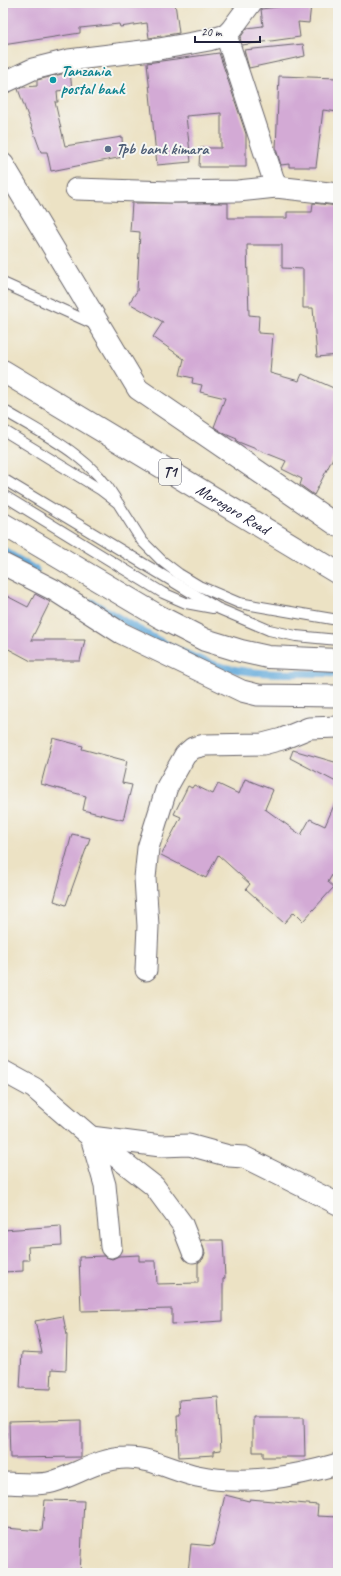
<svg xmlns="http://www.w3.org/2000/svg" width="341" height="1576" viewBox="0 0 341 1576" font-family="Caveat,sans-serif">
  <rect width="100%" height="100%" fill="#f6f6f2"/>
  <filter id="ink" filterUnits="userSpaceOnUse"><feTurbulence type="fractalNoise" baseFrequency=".025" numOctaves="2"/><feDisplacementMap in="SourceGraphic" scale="8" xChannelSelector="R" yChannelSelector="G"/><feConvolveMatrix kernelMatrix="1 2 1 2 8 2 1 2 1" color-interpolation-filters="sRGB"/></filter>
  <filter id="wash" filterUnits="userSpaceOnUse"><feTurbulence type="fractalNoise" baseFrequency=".012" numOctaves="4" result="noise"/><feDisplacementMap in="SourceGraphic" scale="16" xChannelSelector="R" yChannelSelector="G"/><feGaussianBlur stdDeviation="0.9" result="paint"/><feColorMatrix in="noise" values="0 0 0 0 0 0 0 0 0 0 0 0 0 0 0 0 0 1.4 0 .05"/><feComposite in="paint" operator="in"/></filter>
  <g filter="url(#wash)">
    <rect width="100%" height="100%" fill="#ece2c4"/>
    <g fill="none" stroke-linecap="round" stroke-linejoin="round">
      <!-- stream -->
      <g stroke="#66acdc" stroke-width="7">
        <polyline points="3,550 36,570"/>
        <path d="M92 602C131 625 188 661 232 669 267 676 302 672 338 674"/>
      </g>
    </g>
    <g id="blocks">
      <!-- building -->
      <g fill="#d3aad5">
        <polygon points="3,3 175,3 179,33 149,38 147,23 120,27 119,24 80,28 80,33 3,45"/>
        <polygon points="293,5 311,5 309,23 298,22 300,37 242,45 240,38 247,28 263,26 261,9"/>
        <polygon points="303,44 305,56 249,68 244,50"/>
        <polygon points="219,53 246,134 246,167 199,167 200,148 221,148 221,113 186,116 191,162 157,165 147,63"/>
        <polygon points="70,72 72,89 57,91 58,102 55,102 65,146 122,137 123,157 51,171 47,152 41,152 18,89 23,87 37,86 37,80"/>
        <polygon points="279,76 338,78 338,112 323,110 316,167 289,167 289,164 281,165 276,149"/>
        <polygon points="132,203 228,203 228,218 287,218 287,212 312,212 313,203 338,206 338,355 317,357 313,308 303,308 303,269 282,268 282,245 247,245 249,315 259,316 258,333 273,334 270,373 299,381 302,374 338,390 338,448 314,495 300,485 302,479 282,469 286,461 236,441 237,439 225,434 214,427 225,398 200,392 202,385 192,383 193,378 180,375 184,359 153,337 163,322 129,303 137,291 140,232 130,231"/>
        <polygon points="3,594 28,607 35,594 50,602 31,640 85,640 80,661 31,661 3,646"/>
        <polygon points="53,738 83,746 82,749 127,761 122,783 132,785 123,820 83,810 86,796 41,784"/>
        <polygon points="293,750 338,763 338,783 290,758"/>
        <polygon points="245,779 273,790 265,809 301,835 310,819 325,826 338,796 338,865 328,882 334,887 303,921 294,912 284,923 246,889 250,884 218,855 206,878 161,855 181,817 174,814 188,786 192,788 194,785 213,794 218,784 239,794"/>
        <polygon points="72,834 90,838 66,905 54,901"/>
        <polygon points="61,1226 62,1245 28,1247 29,1260 23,1260 23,1271 3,1272 3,1230"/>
        <polygon points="201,1240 223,1240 225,1278 223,1279 223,1321 172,1324 172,1309 81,1311 79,1257 104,1256 112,1259 119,1256 139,1255 139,1261 156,1261 157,1284 198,1283 198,1263 203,1259 205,1253"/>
        <polygon points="63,1316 67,1335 66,1370 52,1369 51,1389 20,1388 22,1352 42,1353 35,1321"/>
        <polygon points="218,1397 221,1450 214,1451 214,1455 179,1457 177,1415 180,1415 179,1400"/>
        <polygon points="253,1417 304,1417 305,1457 263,1457 263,1452 253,1452"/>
        <polygon points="81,1420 81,1457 10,1458 9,1422"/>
        <polygon points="225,1495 249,1501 250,1499 318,1505 317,1516 338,1517 338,1573 188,1573 191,1544 213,1546"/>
        <polygon points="45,1500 84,1501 80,1573 3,1573 5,1528 42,1531"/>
      </g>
    </g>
  </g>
  <g filter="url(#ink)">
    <use href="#blocks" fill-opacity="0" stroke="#69656b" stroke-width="1"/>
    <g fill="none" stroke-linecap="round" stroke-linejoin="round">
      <!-- service casing -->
      <g stroke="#69656b" stroke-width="12">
        <g id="service">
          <polyline points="3,283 96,325"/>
          <path d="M3 410C43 434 91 456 115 498"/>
          <polyline points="3,430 101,490 118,503 142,541 162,561 179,574 199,586 239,603 338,620"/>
          <polyline points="3,479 217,608 269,630 296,636 338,640"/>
          <polyline points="3,495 163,593 186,603 213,608"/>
        </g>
      </g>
      <!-- minor casing -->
      <g stroke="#69656b" stroke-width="23">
        <g id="minor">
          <polyline points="226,35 276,187"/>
          <polyline points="3,83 33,69 69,60 159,49 209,40 226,35 231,30 251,3"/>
          <polyline points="3,164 138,389 338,526"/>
          <polyline points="76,189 170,192 238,191 276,187 338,194"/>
          <polyline points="3,564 54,590 121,633 242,691 258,695 338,696"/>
          <polyline points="146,970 148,926 145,878 148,848 167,787 185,755 193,748 205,745 263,744 282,739 309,728 338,727"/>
          <polyline points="3,1071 34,1088 91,1137 154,1186 182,1224 193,1252"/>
          <polyline points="111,1247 105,1185 91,1137 161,1146 189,1145 229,1156 244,1157 338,1204"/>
          <path d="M3 1483C16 1483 39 1486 52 1482 76 1475 100 1458 126 1458 150 1457 174 1471 197 1476 244 1486 292 1477 338 1464"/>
        </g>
      </g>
      <!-- trunk casing -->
      <g stroke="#69656b" stroke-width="24">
        <g id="trunk">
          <path id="s1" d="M3 371 338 573"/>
          <polyline points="3,524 160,617 205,640 241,651 268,657 338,660"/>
        </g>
      </g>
      <!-- service -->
      <use href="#service" stroke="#fff" stroke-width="10"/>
      <!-- minor -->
      <use href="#minor" stroke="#fff" stroke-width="21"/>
      <!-- trunk -->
      <use href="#trunk" stroke="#fff" stroke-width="22"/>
    </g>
  </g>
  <!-- markers -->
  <circle fill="#0f9aa8" stroke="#f6f6f2" stroke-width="1.5" cx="53" cy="80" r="4"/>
  <circle fill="#5c6f8a" stroke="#f6f6f2" stroke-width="1.5" cx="108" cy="149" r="4"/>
  <g text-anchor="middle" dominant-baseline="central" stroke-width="4" stroke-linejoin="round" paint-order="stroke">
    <!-- shield labels -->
    <rect fill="#f6f6f2" stroke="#626272" stroke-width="1" x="159" y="459" width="22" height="26" rx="3"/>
    <g font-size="15" font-weight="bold" fill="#22223b">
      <text x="170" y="472">T1</text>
    </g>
    <!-- culture labels -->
    <g font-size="16" font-weight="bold" fill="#0d838f" stroke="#f6f6f2" text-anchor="start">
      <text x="61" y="71">Tanzania<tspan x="61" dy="18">postal bank</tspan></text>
    </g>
    <!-- service labels -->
    <g font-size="16" font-weight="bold" fill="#4e5e75" stroke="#f6f6f2" text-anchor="start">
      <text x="116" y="149">Tpb bank kimara</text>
    </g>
    <!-- street labels -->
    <g font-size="16" fill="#22223b" stroke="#f6f6f2">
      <text stroke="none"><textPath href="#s1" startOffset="268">Morogoro Road</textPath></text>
    </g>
  </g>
  <!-- margin -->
  <rect width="341" height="1576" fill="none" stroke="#f6f6f2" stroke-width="16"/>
  <!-- scale -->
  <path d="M195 36v6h65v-6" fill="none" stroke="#22223b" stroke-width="2"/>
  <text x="201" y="36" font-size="12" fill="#22223b" stroke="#f6f6f2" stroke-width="3" paint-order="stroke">20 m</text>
</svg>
